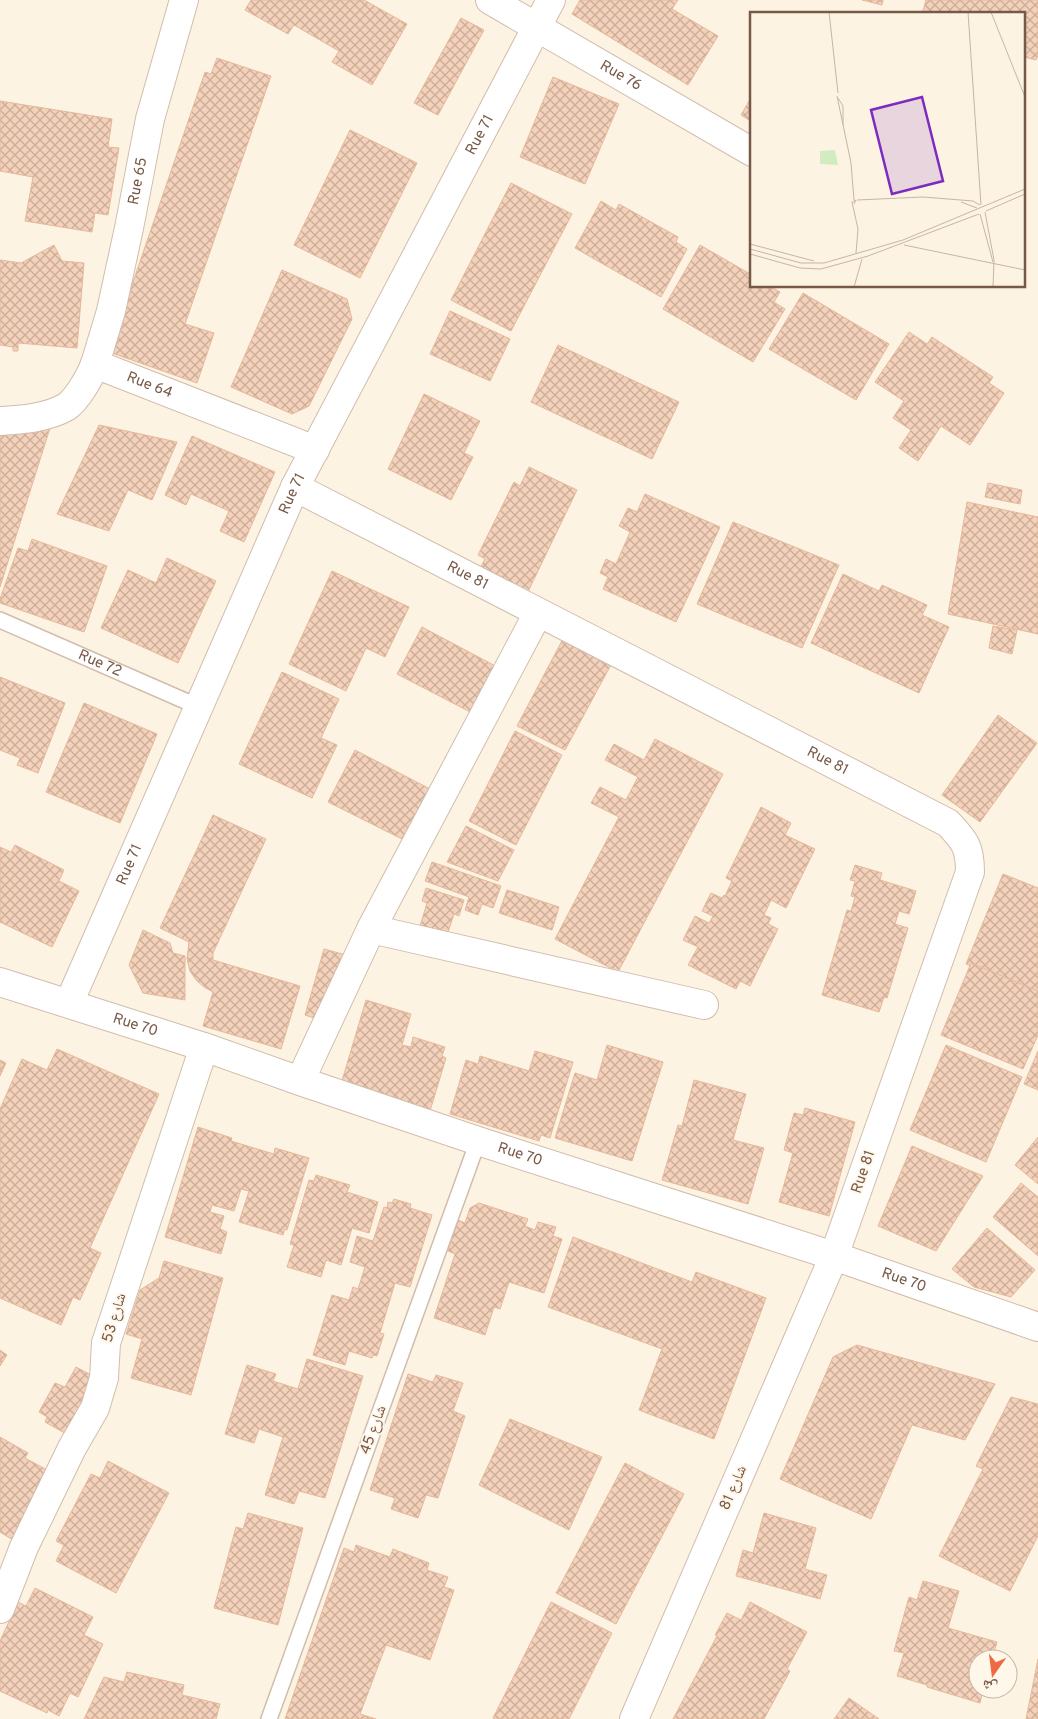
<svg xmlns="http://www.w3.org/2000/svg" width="1038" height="1719" viewBox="0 0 1038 1719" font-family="Overpass,'Noto Naskh Arabic',sans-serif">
  <defs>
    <pattern id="building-cross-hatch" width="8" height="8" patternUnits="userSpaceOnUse" patternTransform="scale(1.25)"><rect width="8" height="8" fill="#f4d1ba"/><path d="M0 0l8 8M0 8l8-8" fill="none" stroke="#caad99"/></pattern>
  </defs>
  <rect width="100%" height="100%" fill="#fdf3e3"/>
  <!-- building -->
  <g fill="url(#building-cross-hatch)" stroke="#e7b899">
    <polygon points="251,0 364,0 407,24 372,85 332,62 339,51 294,25 288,34 245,10"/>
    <polygon points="580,0 678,0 672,9 718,36 688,85 572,14"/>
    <polygon points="862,0 883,0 882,5"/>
    <polygon points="926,0 1038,0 1038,55 1036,60 1024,57 1024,14 922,14"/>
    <polygon points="461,18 484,30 438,115 414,103"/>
    <polygon points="217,58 271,76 185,324 214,333 197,383 109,352 205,72 211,74"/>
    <polygon points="553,77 619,104 585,184 520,157"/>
    <polygon points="752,96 752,122 741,115"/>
    <polygon points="0,101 112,119 108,147 119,148 108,215 95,213 92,232 25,221 33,177 0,171"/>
    <polygon points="350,130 417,163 360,278 294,245"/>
    <polygon points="511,183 572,214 511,331 451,300"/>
    <polygon points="601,201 616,210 619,204 678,237 676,242 687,249 661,297 575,248"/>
    <polygon points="54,245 62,261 84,263 77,348 18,343 18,351 13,351 13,347 0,345 0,260 21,263"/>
    <polygon points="700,245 752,275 752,286 770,286 780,292 774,302 785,309 753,362 663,309"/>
    <polygon points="282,270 347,299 352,319 309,406 292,414 231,387"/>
    <polygon points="803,293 889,344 856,400 769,349"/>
    <polygon points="450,311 510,339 490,381 430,354"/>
    <polygon points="909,332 927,344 932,337 993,377 989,383 1004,393 970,445 941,426 918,461 899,448 911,430 893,418 904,401 875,382"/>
    <polygon points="558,345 679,402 652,459 531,402"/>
    <polygon points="424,394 480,421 464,453 473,457 451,500 388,469"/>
    <polygon points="99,425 177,442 152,500 128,490 109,531 57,514"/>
    <polygon points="50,428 0,587 0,436"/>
    <polygon points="192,436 275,472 244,542 220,531 229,511 191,494 186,505 165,495"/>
    <polygon points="529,467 577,490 524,600 476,576 485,559 478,555 514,482 520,486"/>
    <polygon points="988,483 1022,490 1020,504 985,497"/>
    <polygon points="645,494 720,527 676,622 603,589 608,577 600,573 606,559 616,564 630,532 619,526 628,508 637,512"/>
    <polygon points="967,502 1038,517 1038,634 948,614"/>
    <polygon points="733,522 839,565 802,648 697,604"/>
    <polygon points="32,539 107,566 84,632 0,603 0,599 18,548 28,551"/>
    <polygon points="167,558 216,581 178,663 101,628 128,570 156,583"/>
    <polygon points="332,571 409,607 385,657 366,648 346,691 289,664"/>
    <polygon points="843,574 879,591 882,585 927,605 922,615 949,627 919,693 811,643"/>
    <polygon points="993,626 1017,630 1012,654 989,648"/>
    <polygon points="422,627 501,669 476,715 397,674"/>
    <polygon points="565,635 613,661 565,750 517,726"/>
    <polygon points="282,672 339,699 321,738 337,745 312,798 239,764"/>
    <polygon points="0,677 65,703 38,773 17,765 20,758 0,750"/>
    <polygon points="84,703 157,734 120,823 46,792"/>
    <polygon points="998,715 1037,743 980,822 942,795"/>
    <polygon points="515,731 562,755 516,845 469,821"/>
    <polygon points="655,739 723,774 618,972 555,939 619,817 591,803 600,787 626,800 638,777 605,760 614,744 644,760"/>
    <polygon points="355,750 434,791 408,842 328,802"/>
    <polygon points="761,807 791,823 785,835 815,849 786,908 771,900 764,915 771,918 768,924 778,929 750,986 740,981 736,989 688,965 698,947 683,940 695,916 709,923 713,916 702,911 711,893 722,898 724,895 725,896 732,881 726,878"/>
    <polygon points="213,815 266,839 213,953 213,960 300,986 281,1049 203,1026 213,992 204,987 196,980 190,971 187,959 189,942 160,928"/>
    <polygon points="466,826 514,850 498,881 447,862"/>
    <polygon points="15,845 64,870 59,881 79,891 52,947 0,922 0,847 11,852"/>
    <polygon points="432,862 501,886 493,908 482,904 478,915 465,910 469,897 425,881"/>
    <polygon points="855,865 882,873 880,880 916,891 909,914 899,911 895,924 908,928 887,998 884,997 879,1012 822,995 847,910 851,911 855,897 851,896 855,881 850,880"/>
    <polygon points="1003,874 1038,888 1038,994 966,964"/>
    <polygon points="426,888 464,900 459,916 454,914 447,935 420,926 427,903 422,901"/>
    <polygon points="507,890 559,907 552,930 499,913"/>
    <polygon points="143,930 170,943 173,953 185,956 185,1000 143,993 129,965"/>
    <polygon points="324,949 346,955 320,1020 305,1015"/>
    <polygon points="971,963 1038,991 1038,1035 1023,1069 941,1035"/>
    <polygon points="366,1000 411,1014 402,1045 411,1047 413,1037 445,1047 442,1056 446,1058 430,1111 341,1084"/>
    <polygon points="607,1045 663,1062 632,1161 555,1138 575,1073 597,1080"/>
    <polygon points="946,1045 1022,1077 986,1162 910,1130"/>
    <polygon points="57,1049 159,1094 90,1248 101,1253 80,1300 73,1297 61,1325 0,1298 0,1109 22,1059 47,1070"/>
    <polygon points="535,1051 573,1062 550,1138 541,1135 539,1141 450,1114 466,1060 478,1064 480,1056 529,1071"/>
    <polygon points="1038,1051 1038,1090 1024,1084"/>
    <polygon points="0,1060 6,1063 0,1076"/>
    <polygon points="694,1080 746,1094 733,1140 764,1148 748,1204 662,1180 678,1125 682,1126"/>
    <polygon points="805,1108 855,1122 829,1216 779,1202 793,1153 784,1150 794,1113 803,1115"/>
    <polygon points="198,1127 232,1138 231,1141 274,1154 275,1148 309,1158 287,1230 285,1229 283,1235 239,1222 249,1191 241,1189 234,1211 212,1205 210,1212 224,1216 220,1229 227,1232 221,1254 165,1237"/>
    <polygon points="1038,1137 1038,1184 1015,1165"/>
    <polygon points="912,1146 983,1176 936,1251 878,1226"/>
    <polygon points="316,1175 350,1185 347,1192 378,1202 369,1233 352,1228 341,1265 326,1260 321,1277 287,1267 294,1245 290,1244 309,1180 314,1181"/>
    <polygon points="1021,1183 1038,1197 1038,1256 993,1217"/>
    <polygon points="394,1199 411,1204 410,1208 432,1215 410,1287 395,1283 380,1333 384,1334 377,1356 373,1355 372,1358 349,1351 345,1365 313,1355 332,1295 349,1300 353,1287 358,1289 365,1267 350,1262 357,1236 373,1241 384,1207 387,1208 388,1202 392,1203"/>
    <polygon points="479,1203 528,1219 525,1226 535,1230 538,1222 556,1227 553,1236 562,1239 544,1293 509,1282 500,1309 494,1307 485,1335 434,1318 455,1254 448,1251 458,1220 465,1223 470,1208"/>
    <polygon points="987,1228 1035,1270 1011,1297 974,1287 952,1269"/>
    <polygon points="573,1237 692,1282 696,1272 766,1298 714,1439 639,1410 662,1349 548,1307"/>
    <polygon points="164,1261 223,1278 191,1395 131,1378 142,1339 126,1334 140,1290 159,1278"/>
    <polygon points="857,1345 995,1384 965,1440 912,1425 871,1519 780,1479 833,1357"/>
    <polygon points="0,1350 7,1355 0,1366"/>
    <polygon points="307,1359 363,1376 325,1498 299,1491 294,1504 265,1495 283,1437 259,1429 254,1443 225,1434 247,1365 276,1374 273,1381 298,1389"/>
    <polygon points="76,1367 95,1377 70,1436 45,1422 47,1417 39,1412 55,1383 65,1387"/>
    <polygon points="408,1374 433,1382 436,1375 463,1383 453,1411 465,1416 438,1498 426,1495 418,1518 391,1509 395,1498 370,1490"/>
    <polygon points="1011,1397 1038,1404 1038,1536 1010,1591 939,1556 983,1469 976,1466"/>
    <polygon points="510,1419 602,1457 569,1530 479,1485"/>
    <polygon points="0,1437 28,1453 25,1458 51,1472 13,1540 0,1532"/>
    <polygon points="108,1461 169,1493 116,1593 56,1561 64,1545 56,1541 91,1474 100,1478"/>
    <polygon points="625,1463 684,1494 616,1624 556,1593"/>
    <polygon points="248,1513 303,1528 278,1625 214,1608 236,1527 243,1529"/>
    <polygon points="764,1513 816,1528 805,1569 827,1575 820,1599 736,1576 743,1550 753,1553"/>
    <polygon points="356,1545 390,1557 393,1549 429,1563 427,1570 448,1577 444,1587 454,1590 430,1660 386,1645 360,1714 376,1719 285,1719 344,1548 354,1552"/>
    <polygon points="923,1581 959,1591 948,1628 997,1642 992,1659 978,1659 978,1689 992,1689 991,1692 983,1690 980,1703 927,1687 927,1685 897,1676 904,1653 894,1651 909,1597 917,1600"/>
    <polygon points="35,1588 93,1617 84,1635 103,1644 78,1697 70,1693 59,1716 48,1710 47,1713 0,1691 0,1641 18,1602 26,1606"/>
    <polygon points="551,1602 612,1633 569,1719 495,1719 493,1718"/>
    <polygon points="750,1602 807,1632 787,1669 790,1671 764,1719 673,1719 717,1636 715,1635 727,1613 741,1620"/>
    <polygon points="1038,1659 1038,1719 1026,1719"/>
    <polygon points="127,1672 184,1685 182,1695 220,1704 216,1719 84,1719 104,1677 124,1682"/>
    <polygon points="849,1698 879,1719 834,1719"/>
  </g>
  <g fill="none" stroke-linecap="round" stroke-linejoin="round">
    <!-- service casing -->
    <g stroke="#d1bdac" stroke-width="18">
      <g id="service">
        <path id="s1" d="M0 620 199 707"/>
        <polyline points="269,1719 478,1141"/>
      </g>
    </g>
    <!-- minor casing -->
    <g stroke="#d1bdac" stroke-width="30">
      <g id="minor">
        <path id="s2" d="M490 0 752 152"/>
        <path id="s3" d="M95 364 111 311 129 228 150 119 184 0"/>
        <path id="s4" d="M0 421C21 420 47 418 66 407 77 400 90 377 95 364L315 450"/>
        <path id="s5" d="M295 487 948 823C965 841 970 847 970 872L834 1256 634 1719"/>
        <polyline points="371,929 704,1005"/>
        <path id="s6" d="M0 982 204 1047 300 1081 478 1141 834 1256 1038 1327"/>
        <path id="s7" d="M69 1003 295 487 551 0"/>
        <polyline points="300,1081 371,929 538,613"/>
        <polyline points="0,1609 24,1547 72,1448 95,1408 104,1378 106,1343 204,1047"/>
      </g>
    </g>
    <!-- service -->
    <use href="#service" stroke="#fff" stroke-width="15"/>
    <!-- minor -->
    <use href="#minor" stroke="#fff" stroke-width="28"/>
  </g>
  <g text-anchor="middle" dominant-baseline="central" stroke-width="4" stroke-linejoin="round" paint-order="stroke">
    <!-- street labels -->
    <g font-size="15" fill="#775948" stroke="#fff7ea">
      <text stroke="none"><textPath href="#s2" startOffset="151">Rue 76</textPath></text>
      <text stroke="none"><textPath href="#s7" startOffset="961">Rue 71</textPath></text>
      <text stroke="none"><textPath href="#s3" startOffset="188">Rue 65</textPath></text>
      <text stroke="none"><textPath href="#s4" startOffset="179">Rue 64</textPath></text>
      <text stroke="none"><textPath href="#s7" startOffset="556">Rue 71</textPath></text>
      <text stroke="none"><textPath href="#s5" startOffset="194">Rue 81</textPath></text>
      <text stroke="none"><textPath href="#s1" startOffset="109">Rue 72</textPath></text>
      <text stroke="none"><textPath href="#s5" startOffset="599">Rue 81</textPath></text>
      <text stroke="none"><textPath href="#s7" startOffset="151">Rue 71</textPath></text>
      <text stroke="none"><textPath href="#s6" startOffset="142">Rue 70</textPath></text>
      <text stroke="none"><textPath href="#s6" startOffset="548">Rue 70</textPath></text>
      <text transform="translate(864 1172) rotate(-71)">Rue 81</text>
      <text stroke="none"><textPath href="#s6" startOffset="952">Rue 70</textPath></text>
      <text transform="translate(115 1318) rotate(-73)">شارع 53</text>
      <text transform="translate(374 1430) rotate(-70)">شارع 45</text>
      <text transform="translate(734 1488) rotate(-67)">شارع 81</text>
    </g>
  </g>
  <!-- overview -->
  <g transform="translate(750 12)">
    <rect width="275" height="275" fill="#fdf3e3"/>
    <path d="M85 138 88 153 70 152V139Z" fill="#d2ebc1"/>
    <path fill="none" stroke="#c7b5a5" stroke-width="1" d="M79 0 88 81M218 0 231 193M241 0 275 85M87 84 101 151 104 188M88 86 93 94V113M107 188 173 185 223 189 230 193M211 190 227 196M104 192 106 188 102 190 108 217 106 241M236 199 275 182M235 200 244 248 243 275M230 202 243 250M0 232 64 249M154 233 275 258M0 237 51 251H74L153 228 275 177M0 242 50 256 71 257 118 244 229 202M104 275 112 247"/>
    <path fill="#7b2cbf" fill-opacity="0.15" stroke="#7b2cbf" stroke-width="2.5" d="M172 85 193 169 142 182 121 98Z"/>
    <rect width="275" height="275" fill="none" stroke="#775948" stroke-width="2.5"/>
  </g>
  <!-- north arrow -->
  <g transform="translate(993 1674) rotate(194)"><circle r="24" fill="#fff7ea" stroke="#c9b8a9"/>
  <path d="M0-4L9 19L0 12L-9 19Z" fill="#ec6b43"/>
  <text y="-8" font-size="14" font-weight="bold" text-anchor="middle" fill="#775948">ش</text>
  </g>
</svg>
